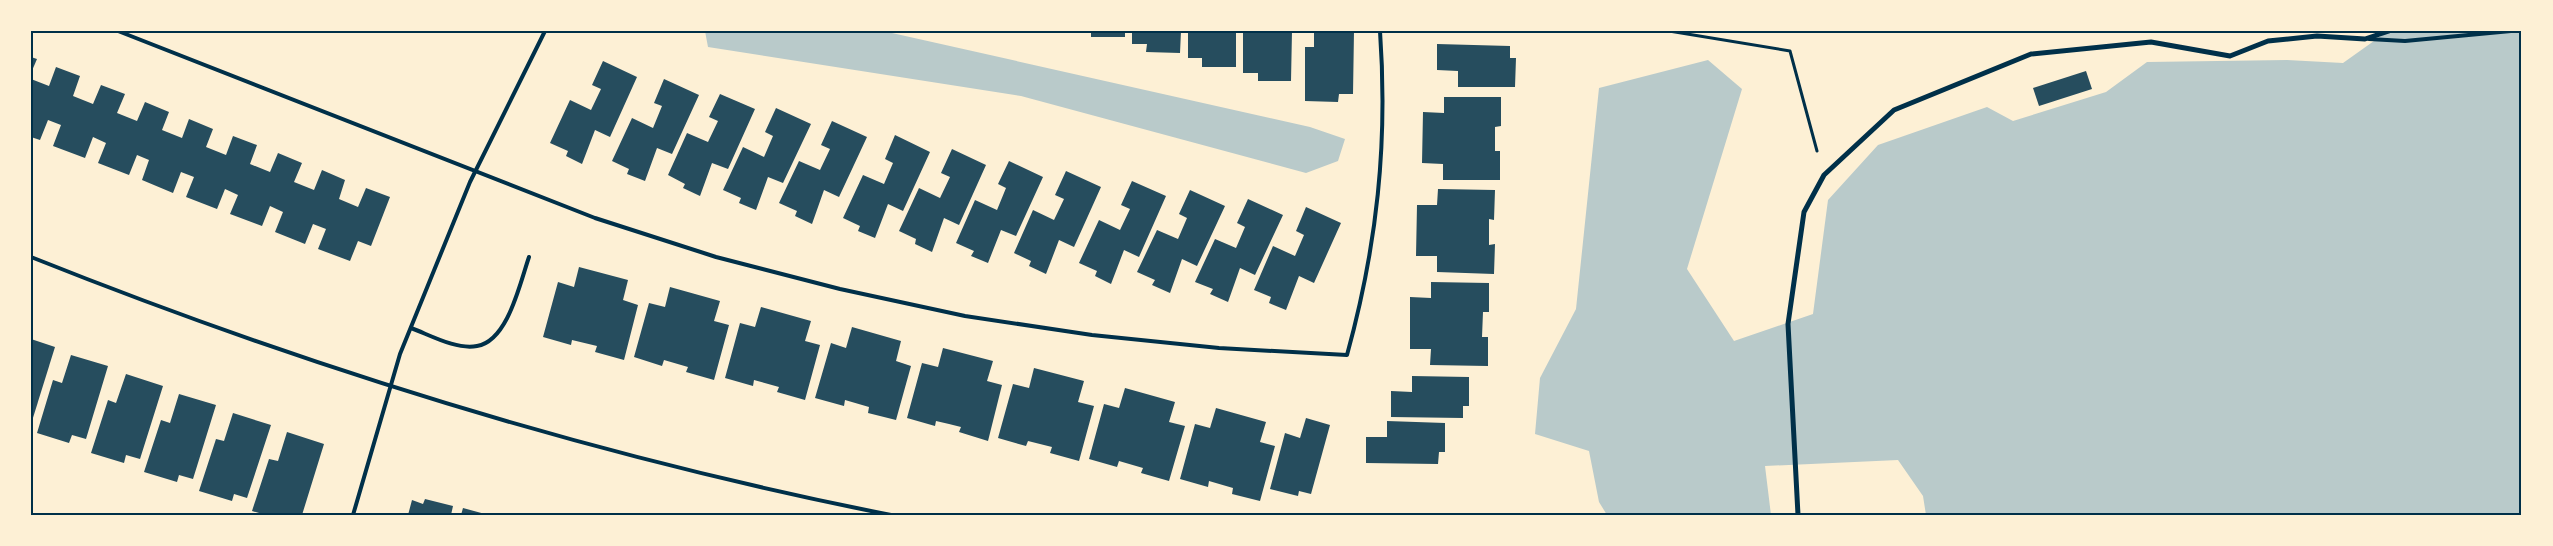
<svg xmlns="http://www.w3.org/2000/svg" width="2553" height="546" viewBox="0 0 2553 546" font-family="Helvetica,sans-serif">
  <rect width="100%" height="100%" fill="#fdf0d5"/>
  <!-- green -->
  <g fill="#b9caca">
    <polygon points="705,31 883,31 1310,127 1345,139 1338,161 1306,173 1021,96 708,47"/>
    <polygon points="2388,31 2522,31 2522,515 1926,515 1923,496 1898,460 1765,466 1771,515 1607,515 1599,502 1589,451 1535,434 1540,378 1576,309 1599,88 1708,60 1742,89 1687,269 1734,341 1813,314 1828,200 1878,145 1987,107 2013,121 2106,92 2147,62 2287,60 2343,63"/>
  </g>
  <!-- building -->
  <g fill="#264d5e">
    <rect x="1091" y="31" width="34" height="6"/>
    <polygon points="1132,31 1181,31 1180,53 1146,52 1147,44 1132,44"/>
    <polygon points="1188,31 1236,31 1236,67 1202,67 1202,58 1188,58"/>
    <polygon points="1243,31 1292,31 1291,81 1258,81 1258,73 1243,73"/>
    <polygon points="1314,31 1354,31 1353,94 1339,94 1338,102 1305,101 1305,47 1314,47"/>
    <polygon points="1437,44 1510,46 1510,58 1516,58 1515,87 1458,87 1458,71 1437,70"/>
    <polygon points="31,57 37,59 31,73"/>
    <polygon points="603,61 637,77 610,137 595,130 582,164 566,156 568,151 550,143 570,100 591,110 601,89 592,85"/>
    <polygon points="56,67 80,76 73,96 93,104 101,85 125,94 117,113 137,121 145,102 169,112 162,130 182,138 189,119 213,129 206,147 226,155 233,136 257,145 250,164 270,172 278,153 302,163 294,182 314,190 322,170 345,180 339,199 358,207 366,188 390,197 371,246 358,241 350,261 318,249 326,229 313,224 305,244 275,232 283,212 270,206 262,226 230,214 238,195 225,189 217,209 186,197 194,177 181,172 173,193 142,180 149,160 137,155 129,175 98,163 106,143 93,137 85,158 53,146 61,125 48,120 40,140 31,137 31,79 49,86"/>
    <polygon points="2086,71 2092,89 2039,106 2033,88"/>
    <polygon points="664,79 699,95 672,154 657,148 645,181 627,174 629,169 612,161 632,118 653,128 662,106 654,103"/>
    <polygon points="720,94 755,109 728,169 712,163 700,196 683,188 685,184 668,175 687,133 708,142 718,121 709,117"/>
    <polygon points="1444,97 1501,97 1501,126 1495,127 1495,151 1500,151 1500,180 1443,180 1443,164 1422,163 1423,112 1444,113"/>
    <polygon points="776,108 811,124 783,183 768,177 756,210 739,203 741,198 723,190 743,147 764,157 773,136 765,132"/>
    <polygon points="832,121 867,137 839,197 824,190 812,224 795,216 797,211 779,203 799,161 820,170 830,149 821,145"/>
    <polygon points="895,135 930,152 903,211 888,204 875,238 858,231 860,226 843,218 863,175 884,184 893,163 885,159"/>
    <polygon points="952,149 986,165 959,225 944,218 932,252 915,244 916,239 899,231 919,188 940,198 950,177 941,173"/>
    <polygon points="1009,161 1043,177 1016,236 1001,230 988,263 971,256 974,251 956,243 975,200 997,210 1006,188 998,184"/>
    <polygon points="1066,171 1101,187 1074,247 1059,240 1046,274 1029,266 1031,261 1014,253 1033,210 1054,220 1064,199 1055,195"/>
    <polygon points="1132,181 1166,196 1139,257 1124,250 1111,284 1095,276 1097,271 1079,263 1099,220 1120,230 1130,209 1121,205"/>
    <polygon points="1438,189 1495,190 1494,220 1489,219 1489,245 1495,244 1494,274 1437,272 1437,256 1416,256 1417,205 1437,205"/>
    <polygon points="1190,190 1225,206 1197,266 1182,259 1170,293 1152,285 1155,280 1137,272 1157,230 1178,239 1187,218 1179,214"/>
    <polygon points="1248,199 1283,215 1255,275 1240,268 1228,302 1210,294 1213,289 1195,282 1215,239 1236,248 1245,227 1237,223"/>
    <polygon points="1306,207 1341,223 1314,283 1299,276 1286,310 1269,303 1271,297 1254,290 1273,246 1295,256 1304,235 1296,231"/>
    <polygon points="579,267 628,280 623,300 638,305 624,360 595,352 597,346 572,340 571,345 543,337 558,282 574,287"/>
    <polygon points="1431,282 1489,283 1489,312 1483,312 1482,337 1488,337 1488,366 1430,365 1431,349 1410,349 1410,297 1431,298"/>
    <polygon points="670,287 720,301 714,321 729,325 714,380 686,372 688,367 664,360 662,366 634,357 649,303 665,307"/>
    <polygon points="761,307 811,321 805,341 820,345 805,400 777,392 779,387 754,380 753,386 725,378 740,323 755,327"/>
    <polygon points="852,327 901,341 896,361 911,366 896,420 868,413 869,407 845,400 844,406 815,398 831,343 846,348"/>
    <polygon points="31,339 55,347 32,421 31,421"/>
    <polygon points="943,348 993,361 987,381 1002,385 988,441 959,432 961,427 949,424 936,421 935,426 907,418 922,363 938,367"/>
    <polygon points="71,355 108,366 86,439 72,435 69,443 37,433 53,380 62,383"/>
    <polygon points="1034,368 1084,381 1078,402 1094,406 1079,461 1050,453 1052,447 1028,441 1026,446 998,438 1013,384 1029,388"/>
    <polygon points="126,374 163,386 140,459 126,455 124,463 91,453 108,400 116,403"/>
    <polygon points="1412,376 1469,377 1469,406 1463,406 1463,418 1391,417 1391,391 1412,392"/>
    <polygon points="1125,388 1175,402 1169,422 1185,426 1169,481 1141,473 1143,468 1119,461 1117,467 1089,459 1104,404 1119,408"/>
    <polygon points="179,394 216,405 193,479 179,475 177,482 144,472 161,420 170,423"/>
    <polygon points="1216,408 1266,422 1260,442 1275,446 1260,501 1232,494 1233,488 1209,481 1208,487 1180,479 1195,424 1210,428"/>
    <polygon points="233,413 271,425 247,498 234,494 232,501 199,491 216,439 224,441"/>
    <polygon points="1306,418 1330,425 1311,494 1299,491 1298,496 1270,489 1285,433 1300,438"/>
    <polygon points="1387,421 1445,423 1445,452 1439,452 1438,464 1366,463 1366,437 1387,437"/>
    <polygon points="287,432 324,444 302,515 266,515 252,511 269,459 278,461"/>
    <polygon points="425,499 453,506 451,515 408,515 412,500 423,504"/>
    <polygon points="463,508 485,514 485,515 461,515"/>
  </g>
  <g fill="none" stroke-linecap="round" stroke-linejoin="round">
    <!-- path -->
    <polyline stroke="#003049" stroke-width="3" points="1669,31 1790,51 1817,151"/>
    <!-- service -->
    <g stroke="#003049" stroke-width="4">
      <path d="M118 31 595 218 716 257 840 289 965 316 1092 335 1219 348 1347 355C1377 246 1388 144 1380 31"/>
      <polyline points="2369,39 2405,41 2511,31"/>
      <path d="M31 257C309 368 598 457 891 515"/>
      <path d="M411 328C430 335 456 350 477 346 508 341 520 283 529 257"/>
      <polyline points="353,515 400,354 470,182 545,31"/>
    </g>
    <!-- minor -->
    <polyline stroke="#003049" stroke-width="5" points="1798,515 1788,324 1804,212 1824,175 1894,110 2031,54 2151,42 2230,56 2268,41 2317,36 2365,39 2389,31"/>
  </g>
  <!-- border -->
  <rect width="2553" height="546" fill="none" stroke="#fdf0d5" stroke-width="65"/>
  <rect x="32" y="32" width="2488" height="482" fill="none" stroke="#003049" stroke-width="2"/>
</svg>
